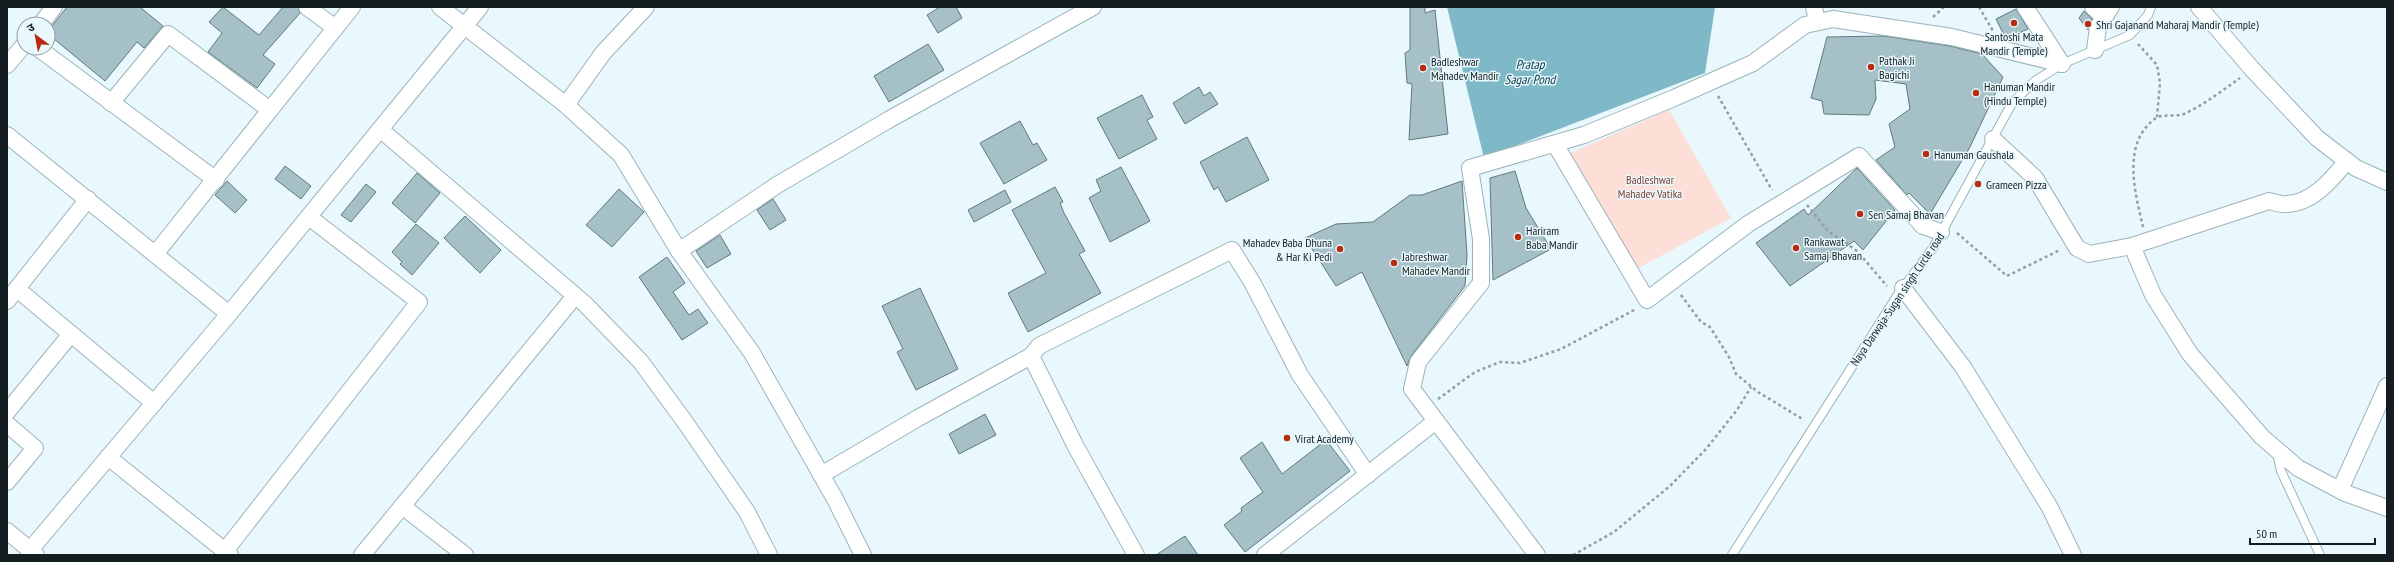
<svg xmlns="http://www.w3.org/2000/svg" width="2394" height="562" viewBox="0 0 2394 562" font-family="'PT Sans Narrow','Noto Sans Devanagari',sans-serif">
  <rect width="100%" height="100%" fill="#e8f8fd"/>
  <!-- green -->
  <polygon fill="#fddfd8" points="1669,110 1731,218 1635,270 1568,154"/>
  <!-- water -->
  <polygon fill="#7fb8c7" points="1447,7 1715,7 1705,73 1484,158"/>
  <!-- building -->
  <g fill="#a6c0c7" stroke="#61797f">
    <polygon points="67,7 140,7 163,26 144,48 137,42 105,81 48,34 48,31"/>
    <polygon points="223,7 259,35 283,7 298,7 300,13 263,55 275,64 257,88 208,52 222,33 209,22"/>
    <polygon points="940,7 956,7 962,18 938,33 927,15"/>
    <polygon points="1410,7 1425,7 1425,13 1435,10 1448,134 1409,140 1412,84 1407,83 1405,53 1410,50"/>
    <polygon points="2016,9 2028,29 2006,39 1996,19"/>
    <polygon points="2084,11 2092,19 2088,30 2079,18"/>
    <polygon points="1884,36 1950,46 1982,54 2003,77 1970,147 1930,214 1909,193 1907,195 1876,160 1895,147 1889,124 1910,109 1906,84 1875,80 1876,99 1869,115 1824,114 1822,101 1811,98 1827,37"/>
    <polygon points="928,44 944,70 889,102 874,76"/>
    <polygon points="1199,87 1204,96 1210,92 1218,104 1185,124 1173,103"/>
    <polygon points="1142,95 1153,117 1147,120 1157,139 1119,159 1097,118"/>
    <polygon points="1020,121 1033,145 1037,143 1047,160 1004,184 980,143"/>
    <polygon points="1247,137 1269,180 1226,202 1218,187 1214,190 1200,162"/>
    <polygon points="285,166 311,186 301,199 275,179"/>
    <polygon points="1121,167 1150,221 1110,242 1089,198 1101,191 1096,180"/>
    <polygon points="1857,168 1895,210 1863,250 1854,241 1790,286 1756,243 1804,209 1808,215"/>
    <polygon points="1515,171 1526,208 1551,249 1493,280 1490,178"/>
    <polygon points="417,173 440,193 415,223 392,203"/>
    <polygon points="227,181 247,200 235,213 215,195"/>
    <polygon points="1462,181 1467,255 1465,286 1411,356 1407,366 1362,272 1336,286 1305,238 1336,224 1373,222 1410,195 1422,195"/>
    <polygon points="366,184 376,192 351,222 341,215"/>
    <polygon points="1055,187 1063,202 1060,203 1064,213 1085,251 1079,254 1101,293 1028,332 1008,293 1046,273 1012,210"/>
    <polygon points="619,189 644,212 612,247 586,225"/>
    <polygon points="1005,190 1011,202 974,222 968,210"/>
    <polygon points="773,199 786,220 770,230 757,210"/>
    <polygon points="465,216 501,250 480,273 444,238"/>
    <polygon points="416,224 439,243 412,275 400,264 402,262 392,252"/>
    <polygon points="720,235 731,254 707,268 696,251"/>
    <polygon points="667,257 685,283 673,292 689,315 698,309 708,323 682,340 639,277"/>
    <polygon points="920,288 958,369 916,390 897,352 903,349 882,306"/>
    <polygon points="985,414 996,435 959,454 949,434"/>
    <polygon points="1326,440 1350,471 1245,552 1224,525 1242,511 1241,508 1263,492 1240,458 1262,442 1282,474"/>
    <polygon points="1185,536 1198,555 1156,555"/>
  </g>
  <g fill="none" stroke-linecap="round" stroke-linejoin="round">
    <!-- service casing -->
    <g stroke="#9bb4bb" stroke-width="10">
      <g id="service">
        <polyline points="2277,453 2281,471 2320,555"/>
        <polyline points="1732,555 1899,293 1933,248 2012,103 2035,81 2062,64 2130,35 2148,15 2151,7"/>
      </g>
    </g>
    <!-- minor casing -->
    <g stroke="#9bb4bb" stroke-width="18">
      <g id="minor">
        <polyline points="307,7 334,27"/>
        <polyline points="440,7 566,105 621,155 679,251 752,353 835,499 863,555"/>
        <polyline points="1814,7 1817,22"/>
        <polyline points="2025,7 2062,64"/>
        <polyline points="2093,7 2104,17"/>
        <polyline points="2199,7 2252,69 2317,138 2356,168 2387,182"/>
        <polyline points="41,24 54,7"/>
        <polyline points="38,48 216,180"/>
        <polyline points="2095,50 2098,27 2111,7"/>
        <polyline points="7,65 24,45"/>
        <polyline points="111,103 168,34 270,110"/>
        <polyline points="566,105 603,53 646,7"/>
        <polyline points="381,130 585,304 641,362 685,422 747,512 769,555"/>
        <polyline points="7,135 229,314"/>
        <path d="M1993 139 2035 178 2077 248 2089 254 2132 246 2269 201C2274 202 2282 205 2287 204 2313 203 2332 179 2347 161"/>
        <polyline points="1555,144 1647,300 1748,224 1859,156 1923,226 1941,232"/>
        <polyline points="2132,246 2153,295 2190,354 2262,437 2298,468 2345,493 2387,508"/>
        <polyline points="679,251 777,185 890,119 1093,7"/>
        <polyline points="156,253 352,7"/>
        <polyline points="1903,288 1963,367 2049,506 2073,555"/>
        <polyline points="17,289 154,403"/>
        <polyline points="7,301 88,199"/>
        <polyline points="7,412 71,334"/>
        <polyline points="7,424 35,448 7,482"/>
        <polyline points="108,457 230,555"/>
        <polyline points="821,475 918,418 1031,356"/>
        <polyline points="2340,490 2387,386"/>
        <polyline points="402,506 465,555"/>
        <polyline points="7,531 36,555"/>
        <polyline points="30,550 229,314 480,7"/>
        <polyline points="225,551 419,302 309,217"/>
        <polyline points="362,555 575,296"/>
        <polyline points="1136,555 1076,447 1031,356 1039,346 1232,250 1252,282 1300,375 1368,475"/>
        <polyline points="1265,555 1436,421"/>
        <polyline points="1537,555 1412,389 1418,362 1481,283 1481,239 1470,168 1584,135 1674,98 1753,63 1805,25 1833,19 1952,37 2062,64"/>
      </g>
    </g>
    <!-- path -->
    <g stroke="#929fa3" stroke-width="2.5" stroke-dasharray="3 3" stroke-linecap="butt">
      <polyline points="1979,7 1993,31"/>
      <polyline points="1933,17 1944,7"/>
      <polyline points="2138,44 2157,65 2160,83 2157,117"/>
      <polyline points="1718,96 1772,190"/>
      <polyline points="1807,205 1828,231 1857,251 1887,286"/>
      <path d="M2143 227C2135 192 2121 143 2156 118 2164 113 2177 118 2186 113 2205 104 2223 90 2240 78"/>
      <polyline points="1957,233 2007,276 2060,250"/>
      <polyline points="1681,295 1701,322 1710,327 1729,357 1736,374 1758,392 1804,420"/>
      <polyline points="1438,399 1475,372 1500,362 1520,363 1561,349 1636,309"/>
      <polyline points="1573,555 1614,532 1670,486 1706,449 1737,410 1751,387"/>
    </g>
    <!-- service -->
    <use href="#service" stroke="#fff" stroke-width="8"/>
    <!-- minor -->
    <use href="#minor" stroke="#fff" stroke-width="16"/>
  </g>
  <!-- markers -->
  <g fill="#b72b13" stroke="#e8f8fd" stroke-width="1.5">
    <circle cx="2014" cy="23" r="4"/>
    <circle cx="2088" cy="24" r="4"/>
    <circle cx="1871" cy="67" r="4"/>
    <circle cx="1423" cy="68" r="4"/>
    <circle cx="1976" cy="93" r="4"/>
    <circle cx="1926" cy="154" r="4"/>
    <circle cx="1978" cy="184" r="4"/>
    <circle cx="1860" cy="214" r="4"/>
    <circle cx="1518" cy="237" r="4"/>
    <circle cx="1796" cy="248" r="4"/>
    <circle cx="1340" cy="249" r="4"/>
    <circle cx="1394" cy="263" r="4"/>
    <circle cx="1287" cy="438" r="4"/>
  </g>
  <g text-anchor="middle" dominant-baseline="central" stroke-width="3" stroke-linejoin="round" paint-order="stroke">
    <!-- poi labels -->
    <g font-size="12" fill="#141d20" stroke="#e8f8fd" text-anchor="start">
      <text x="2096" y="24">Shri Gajanand Maharaj Mandir (Temple)</text>
      <text x="2014" y="36" text-anchor="middle">Santoshi Mata<tspan x="2014" dy="14">Mandir (Temple)</tspan></text>
      <text x="1879" y="60">Pathak Ji<tspan x="1879" dy="14">Bagichi</tspan></text>
      <text x="1431" y="61">Badleshwar<tspan x="1431" dy="14">Mahadev Mandir</tspan></text>
      <text x="1984" y="86">Hanuman Mandir<tspan x="1984" dy="14">(Hindu Temple)</tspan></text>
      <text x="1934" y="154">Hanuman Gaushala</text>
      <text x="1986" y="184">Grameen Pizza</text>
      <text x="1868" y="214">Sen Samaj Bhavan</text>
      <text x="1526" y="230">Hariram<tspan x="1526" dy="14">Baba Mandir</tspan></text>
      <text x="1804" y="241">Rankawat<tspan x="1804" dy="14">Samaj Bhavan</tspan></text>
      <text x="1332" y="242" text-anchor="end">Mahadev Baba Dhuna<tspan x="1332" dy="14">&amp; Har Ki Pedi</tspan></text>
      <text x="1402" y="256">Jabreshwar<tspan x="1402" dy="14">Mahadev Mandir</tspan></text>
      <text x="1295" y="438">Virat Academy</text>
    </g>
    <!-- park labels -->
    <g font-size="12" fill="#844236" stroke="#e8f8fd">
      <text x="1650" y="179">Badleshwar<tspan x="1650" dy="14">Mahadev Vatika</tspan></text>
    </g>
    <!-- street labels -->
    <g font-size="12" fill="#141d20" stroke="#e8f8fd">
      <text transform="translate(1897 299) rotate(-56)">Naya Darwaja-Sugan singh Circle road</text>
    </g>
    <!-- water labels -->
    <g font-size="13" font-style="italic" fill="#003742" stroke="#e8f8fd">
      <text x="1530" y="64">Pratap<tspan x="1530" dy="15">Sagar Pond</tspan></text>
    </g>
  </g>
  <!-- border -->
  <rect width="2394" height="562" fill="none" stroke="#141d20" stroke-width="16"/>
  <!-- north arrow -->
  <g transform="translate(36 36) rotate(328)"><circle r="19" fill="#e8f8fd" stroke="#93a0a5"/>
  <path d="M0-3L7 15L0 10L-7 15Z" fill="#b72b13"/>
  <text y="-6" font-size="11" font-weight="bold" text-anchor="middle" fill="#141d20">उ</text>
  </g>
  <!-- scale -->
  <path d="M2250 538v6h125v-6" fill="none" stroke="#141d20" stroke-width="2"/>
  <text x="2256" y="538" font-size="12" fill="#141d20" stroke="#e8f8fd" stroke-width="3" paint-order="stroke">50 m</text>
</svg>
